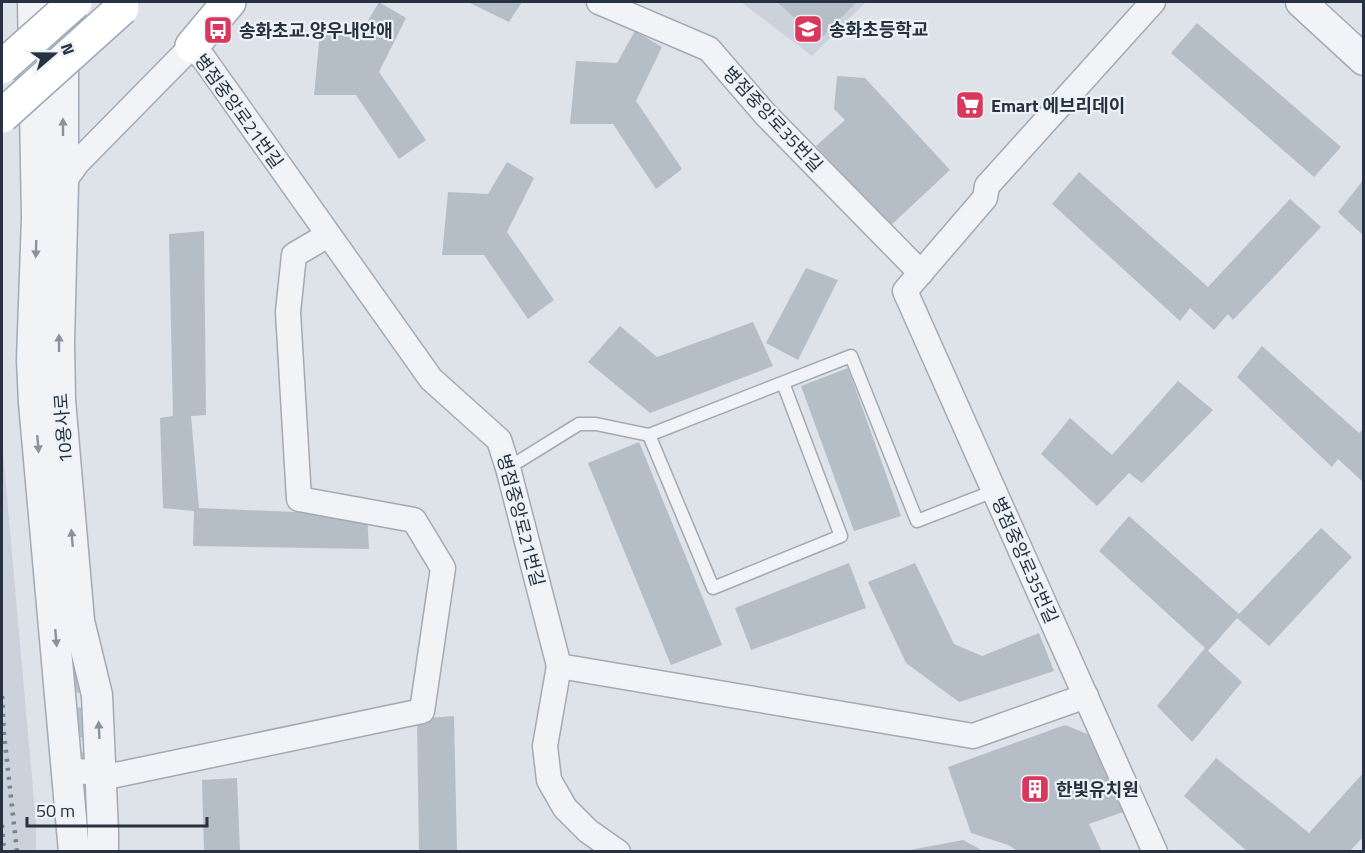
<svg xmlns="http://www.w3.org/2000/svg" width="1365" height="853" viewBox="0 0 1365 853" font-family="'Titillium Web','Noto Sans KR',sans-serif">
  <rect width="100%" height="100%" fill="#dee3e9"/>
  <!-- built -->
  <g fill="#ccd2db">
    <polygon points="741,2 866,2 812,56"/>
    <polygon points="2,441 36,823 36,851 2,851"/>
  </g>
  <!-- building -->
  <g fill="#b5bdc6">
    <polygon points="379,2 406,18 379,72 426,140 399,159 356,95 314,95 320,32 360,34"/>
    <polygon points="468,2 522,2 509,22"/>
    <polygon points="777,2 857,2 819,40"/>
    <polygon points="1197,23 1341,147 1314,177 1171,53"/>
    <polygon points="635,31 662,47 636,101 682,169 656,189 613,124 570,124 576,61 617,63"/>
    <polygon points="837,76 865,78 950,170 890,226 816,146 845,120 834,109"/>
    <polygon points="507,162 534,178 507,232 554,300 528,319 484,255 442,255 448,192 488,194"/>
    <polygon points="1079,172 1208,287 1290,199 1321,227 1233,320 1228,314 1214,330 1190,308 1180,321 1052,204"/>
    <polygon points="1364,179 1364,236 1338,212"/>
    <polygon points="204,231 206,415 191,416 199,508 367,515 369,549 193,546 194,511 163,508 160,418 173,416 169,234"/>
    <polygon points="806,268 838,280 798,360 766,343"/>
    <polygon points="753,322 773,366 650,413 588,362 620,326 657,357"/>
    <polygon points="1262,346 1359,433 1364,428 1364,479 1362,481 1338,459 1332,467 1237,377"/>
    <polygon points="848,368 901,516 854,531 801,386"/>
    <polygon points="1178,381 1213,410 1142,483 1129,473 1097,506 1041,454 1070,418 1112,455"/>
    <polygon points="639,442 722,645 671,665 588,463"/>
    <polygon points="1129,516 1239,614 1321,528 1352,557 1269,646 1237,618 1208,651 1242,682 1192,742 1157,706 1205,648 1099,551"/>
    <polygon points="849,563 866,608 751,650 735,608"/>
    <polygon points="915,563 954,644 982,656 1039,633 1054,671 959,702 906,663 868,582"/>
    <polygon points="454,716 457,852 419,852 417,719"/>
    <polygon points="1065,725 1090,735 1123,812 1089,824 1102,852 1019,852 1008,845 971,833 948,767"/>
    <polygon points="1216,758 1309,833 1364,772 1364,836 1349,852 1248,852 1184,796"/>
    <polygon points="237,778 240,852 204,852 202,780"/>
    <polygon points="963,840 985,852 910,852 910,850"/>
  </g>
  <g fill="none" stroke-linecap="round" stroke-linejoin="round">
    <!-- tertiary-tunnel -->
    <polyline stroke="#b9c0c7" stroke-width="30" stroke-dasharray="30 15" stroke-linecap="butt" points="69,618 87,819 86,852"/>
    <!-- service casing -->
    <g stroke="#a3aab3" stroke-width="15">
      <g id="service">
        <polyline points="649,435 713,588 841,536 783,383"/>
        <polyline points="508,468 579,424 596,424 649,435 851,356 917,521 994,491"/>
      </g>
    </g>
    <!-- minor casing -->
    <g stroke="#a3aab3" stroke-width="27">
      <g id="minor">
        <polyline points="599,2 709,49 765,114 921,273"/>
        <polyline points="1153,2 987,186 985,198 905,291 1155,852"/>
        <polyline points="59,188 78,162 192,46 204,59 431,379 499,440 508,468 559,666 545,746 549,780 565,808 588,831 618,852"/>
        <polyline points="559,666 973,736 1086,696"/>
        <polyline points="68,770 116,775 422,711 443,568 414,520 299,499 288,312 294,255 328,235"/>
      </g>
    </g>
    <!-- tertiary casing -->
    <g stroke="#a3aab3" stroke-width="33">
      <g id="tertiary">
        <polyline points="33,2 37,218 32,360 34,403 74,852"/>
        <polyline points="63,2 63,182 59,343 60,400 79,621 97,695 103,832 103,852"/>
        <polyline points="1301,2 1364,60"/>
      </g>
    </g>
    <!-- primary casing -->
    <g stroke="#9ca8b6" stroke-width="36">
      <polyline id="primary" points="192,46 229,2"/>
    </g>
    <!-- service -->
    <use href="#service" stroke="#f1f3f7" stroke-width="12"/>
    <!-- minor -->
    <use href="#minor" stroke="#f1f3f7" stroke-width="24"/>
    <!-- tertiary -->
    <use href="#tertiary" stroke="#f1f3f7" stroke-width="30"/>
    <!-- primary -->
    <use href="#primary" stroke="#fff" stroke-width="33"/>
    <!-- rail -->
    <g stroke="#768494" stroke-width="4.5" stroke-dasharray="3 6" stroke-linecap="butt">
      <polyline points="2,696 4,734 17,852"/>
      <polyline points="2,825 4,852"/>
    </g>
    <!-- primary-bridge casing -->
    <g stroke="#9ca8b6" stroke-width="36" stroke-linecap="butt">
      <g id="primary-bridge">
        <polyline points="2,67 75,2"/>
        <polyline points="2,116 122,8"/>
      </g>
    </g>
    <!-- primary-bridge -->
    <use href="#primary-bridge" stroke="#fff" stroke-width="33"/>
  </g>
  <!-- one-way arrows -->
  <defs><path id="oneway-solid" d="M-6-.8H1V-3.2L6.5 0L1 3.2V.8H-6Z" transform="scale(1.5)"/></defs>
  <g fill="#8c929c">
    <use href="#oneway-solid" transform="translate(63 127) rotate(-90)"/>
    <use href="#oneway-solid" transform="translate(36 249) rotate(92)"/>
    <use href="#oneway-solid" transform="translate(59 343) rotate(-90)"/>
    <use href="#oneway-solid" transform="translate(38 444) rotate(85)"/>
    <use href="#oneway-solid" transform="translate(72 538) rotate(-95)"/>
    <use href="#oneway-solid" transform="translate(56 638) rotate(85)"/>
    <use href="#oneway-solid" transform="translate(99 730) rotate(-93)"/>
  </g>
  <!-- icons -->
  <defs>
    <g id="school-square" transform="scale(1.5)"><rect x="-9" y="-9" width="18" height="18" rx="4" fill="#da375c" stroke="#edf2f6"/><path d="M0-5L7-2L0 1L-7-2ZM-4 1L0 2.5L4 1V4Q0 6-4 4Z" fill="#fff"/></g>
    <g id="bus-square" transform="scale(1.5)"><rect x="-9" y="-9" width="18" height="18" rx="4" fill="#da375c" stroke="#edf2f6"/><path d="M-5-6H5V4H4V6H2V4H-2V6H-4V4H-5ZM-3.5-4V0h7V-4ZM-3.5 1.2v1.5H-2V1.2ZM2 1.2v1.5H3.5V1.2Z" fill="#fff"/></g>
    <g id="supermarket-square" transform="scale(1.5)"><rect x="-9" y="-9" width="18" height="18" rx="4" fill="#da375c" stroke="#edf2f6"/><path d="M-6-5.5h2.5l.6 2H6L4.5 2H-2.5L-4.4-4H-6ZM-1.5 3.2a1.3 1.3 0 1 0 .1 0ZM3 3.2a1.3 1.3 0 1 0 .1 0Z" fill="#fff"/></g>
    <g id="building-square" transform="scale(1.5)"><rect x="-9" y="-9" width="18" height="18" rx="4" fill="#da375c" stroke="#edf2f6"/><path d="M-4-6H4V6H1V3H-1V6H-4ZM-2.5-4.3h1.7v1.8h-1.7ZM.8-4.3h1.7v1.8H.8ZM-2.5-1h1.7V.8h-1.7ZM.8-1h1.7V.8H.8Z" fill="#fff"/></g>
  </defs>
  <g fill-rule="evenodd">
    <use href="#school-square" x="808" y="29"/>
    <use href="#bus-square" x="218" y="30"/>
    <use href="#supermarket-square" x="970" y="105"/>
    <use href="#building-square" x="1035" y="789"/>
  </g>
  <g text-anchor="middle" dominant-baseline="central" stroke-width="4.5" stroke-linejoin="round" paint-order="stroke">
    <!-- poi labels -->
    <g font-size="18" font-weight="bold" fill="#263241" stroke="#edf2f6" text-anchor="start">
      <text x="829" y="29">송화초등학교</text>
      <text x="239" y="30">송화초교.양우내안애</text>
      <text x="991" y="105">Emart 에브리데이</text>
      <text x="1056" y="789">한빛유치원</text>
    </g>
    <!-- street labels -->
    <g font-size="18" fill="#263241" stroke="#edf2f6">
      <text transform="translate(239 111) rotate(54)">병점중앙로21번길</text>
      <text transform="translate(773 119) rotate(47)">병점중앙로35번길</text>
      <text transform="translate(63 428) rotate(-94)">10용사로</text>
      <text transform="translate(521 520) rotate(75)">병점중앙로21번길</text>
      <text transform="translate(1025 560) rotate(66)">병점중앙로35번길</text>
    </g>
  </g>
  <!-- border -->
  <rect width="1365" height="853" fill="none" stroke="#263241" stroke-width="6"/>
  <!-- north arrow -->
  <g transform="translate(54 54) rotate(70)" stroke="#edf2f6" stroke-width="4.5" paint-order="stroke">
  <path d="M0-4.5L10 22L0 15L-10 22Z" fill="#263241"/>
  <text y="-9" font-size="16" font-weight="bold" text-anchor="middle" fill="#263241">N</text>
  </g>
  <!-- scale -->
  <path d="M27 817v9h180v-9" fill="none" stroke="#263241" stroke-width="3"/>
  <text x="36" y="817" font-size="18" fill="#263241" stroke="#edf2f6" stroke-width="4.5" paint-order="stroke">50 m</text>
</svg>
